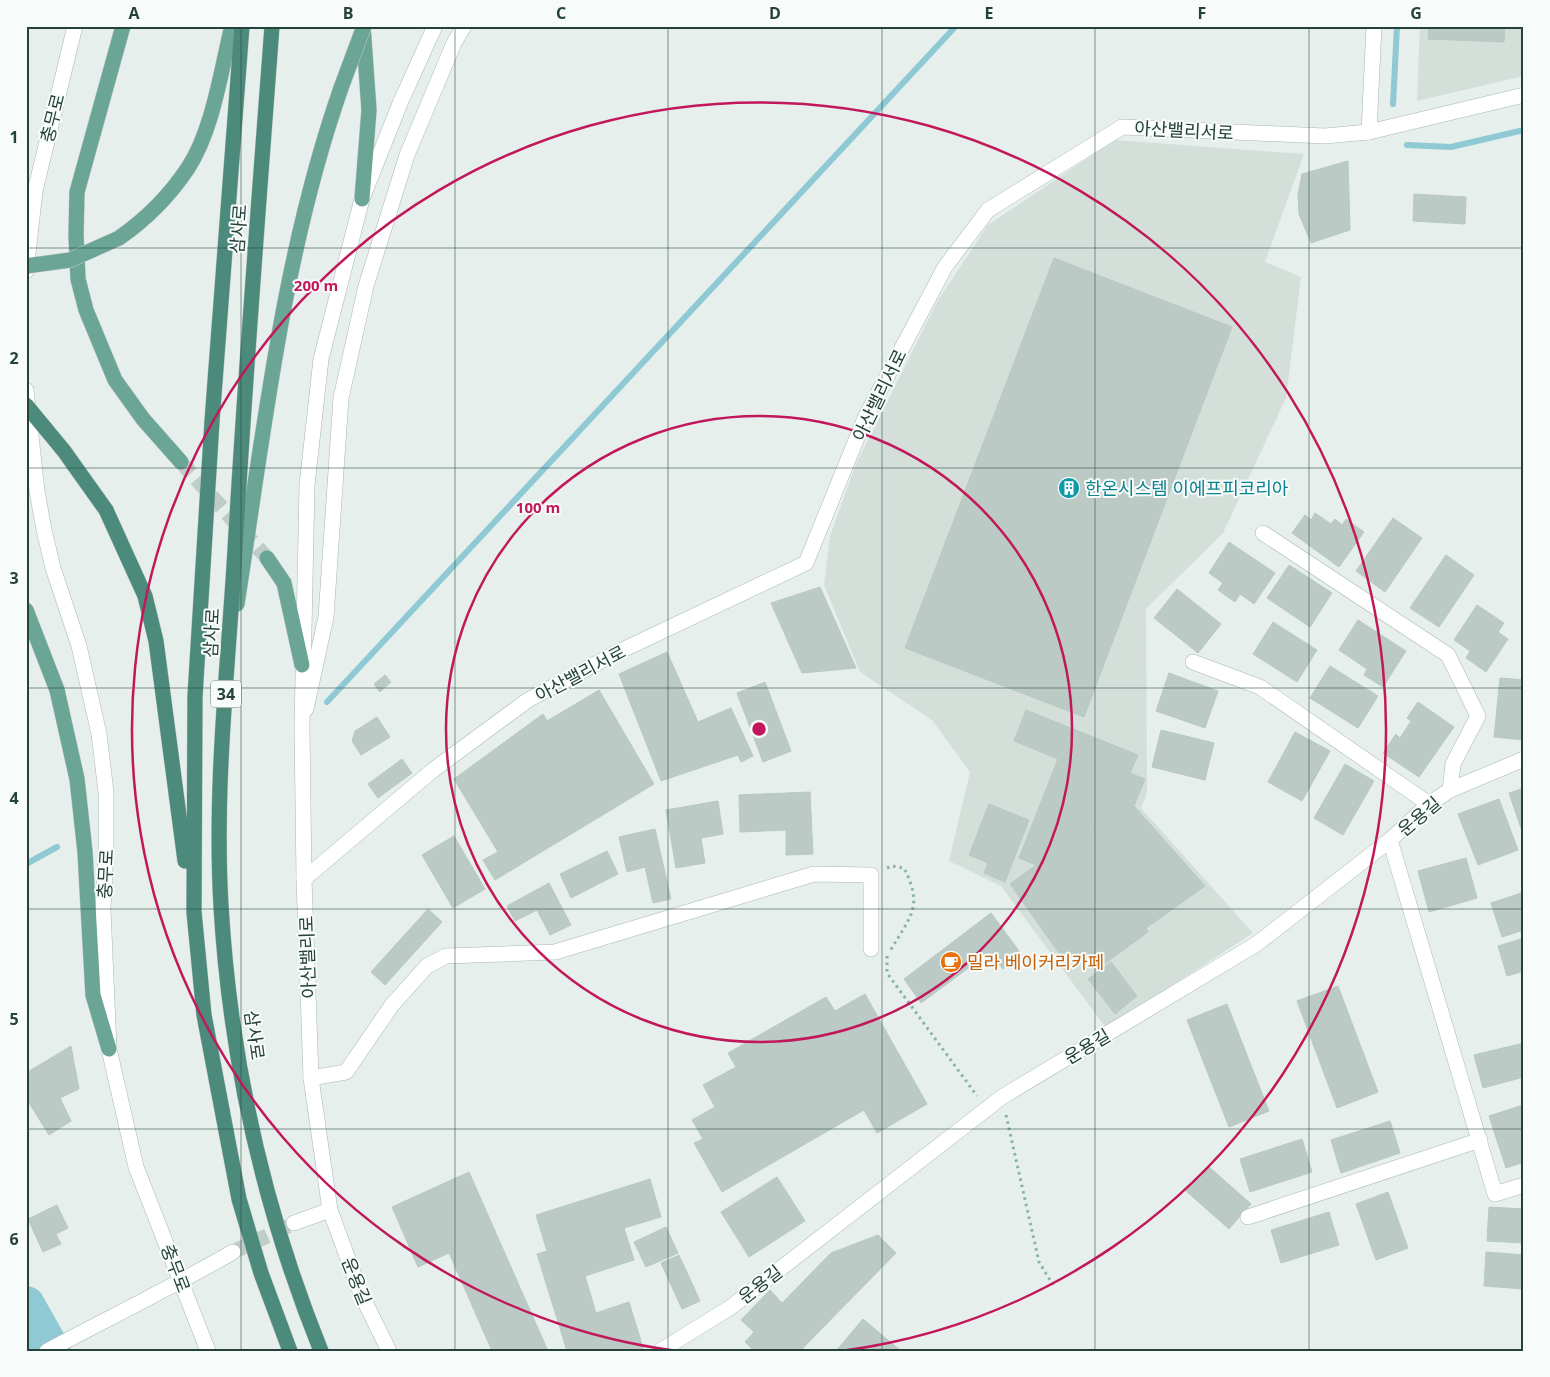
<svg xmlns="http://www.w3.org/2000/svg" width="1550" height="1377" viewBox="0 0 1550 1377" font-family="'Open Sans','Noto Sans KR',sans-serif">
  <rect width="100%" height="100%" fill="#e6efeb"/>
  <!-- built -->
  <g fill="#d4dfda">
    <polygon points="1420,26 1524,26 1524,76 1417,101"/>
    <polygon points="1115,140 1304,154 1265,262 1301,277 1286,398 1223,533 1146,609 1147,793 1141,808 1253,933 1106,1028 1001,886 949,861 970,772 932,720 860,672 824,585 830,536 856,464 938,300 988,225"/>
  </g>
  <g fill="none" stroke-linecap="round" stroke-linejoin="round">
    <!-- stream -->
    <g stroke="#8ec9d4" stroke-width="6">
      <polyline points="1393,104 1397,26"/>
      <polyline points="1407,145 1451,147 1524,130"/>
      <polyline points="327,702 956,26"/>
      <polyline points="26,864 57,847"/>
    </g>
    <!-- river -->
    <polyline stroke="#8ec9d4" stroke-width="38" points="26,1305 52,1351"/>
  </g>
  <!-- building -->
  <g fill="#bbcac4" stroke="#b8c9c2">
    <polygon points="1429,26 1505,26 1504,42 1428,39"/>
    <polygon points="1348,161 1350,230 1311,243 1299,214 1298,195 1302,174"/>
    <polygon points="1414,194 1466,197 1465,224 1413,221"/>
    <polygon points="1054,258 1232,327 1084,717 905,648"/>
    <polygon points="1315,513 1331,524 1335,519 1342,525 1346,519 1364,532 1339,567 1292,533 1305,515 1311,520"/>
    <polygon points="1393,518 1422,538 1385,592 1356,571"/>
    <polygon points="1229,542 1275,573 1254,604 1240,594 1235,602 1218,590 1223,583 1209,573"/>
    <polygon points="1446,555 1474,575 1439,627 1410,608"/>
    <polygon points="1289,565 1332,593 1310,627 1267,598"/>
    <polygon points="820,587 856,668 802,673 771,603"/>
    <polygon points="1177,589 1221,624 1198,653 1154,618"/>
    <polygon points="1477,605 1504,623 1498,632 1508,639 1486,672 1466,658 1470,651 1454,640"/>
    <polygon points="1358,620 1406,651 1383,687 1364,675 1367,669 1339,650"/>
    <polygon points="1273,622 1317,650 1297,682 1253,654"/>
    <polygon points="667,652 698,722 731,708 753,756 741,762 738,755 661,781 619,674"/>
    <polygon points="1330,666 1378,696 1358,728 1310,698"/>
    <polygon points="1169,673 1218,691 1205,728 1156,711"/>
    <polygon points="385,675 391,682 380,692 374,684"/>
    <polygon points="1500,678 1524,680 1524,740 1494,737"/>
    <polygon points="765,682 791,751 763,762 737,693"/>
    <polygon points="599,690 654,784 495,880 483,860 498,852 454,779 543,714 547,721"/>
    <polygon points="1418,702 1454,727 1419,777 1383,753 1396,734 1400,738 1411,721 1407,718"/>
    <polygon points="1026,710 1138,755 1130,773 1145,779 1134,806 1036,865 1019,858 1058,759 1014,741"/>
    <polygon points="377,717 390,737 361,755 352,741 355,731"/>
    <polygon points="1161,730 1214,743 1205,780 1152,767"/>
    <polygon points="1295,732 1330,751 1302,801 1268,782"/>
    <polygon points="402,759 412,773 378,798 368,784"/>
    <polygon points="1345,764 1374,781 1343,835 1314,818"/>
    <polygon points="1524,788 1524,837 1509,793"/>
    <polygon points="810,792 813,854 786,855 786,830 740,832 739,795"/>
    <polygon points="1499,799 1518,850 1478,865 1458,814"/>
    <polygon points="718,801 723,834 701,838 705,863 676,868 666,810"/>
    <polygon points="989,804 1029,820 1005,882 984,873 988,863 969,855"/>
    <polygon points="1134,806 1205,886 1146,928 1148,932 1096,970 1088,958 1071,970 1010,884 1036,865"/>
    <polygon points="655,829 671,899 653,903 645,867 627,872 619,837"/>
    <polygon points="454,836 485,889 453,908 422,855"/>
    <polygon points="607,851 618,874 571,898 560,874"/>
    <polygon points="1466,858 1477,898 1429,912 1418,871"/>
    <polygon points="549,883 571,925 550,935 537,910 515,921 507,906"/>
    <polygon points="1524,892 1524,930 1502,937 1491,903"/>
    <polygon points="428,909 442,922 385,985 371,972"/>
    <polygon points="991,913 1022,955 1003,969 990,952 921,1003 904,979"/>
    <polygon points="1524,938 1524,971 1507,976 1498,946"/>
    <polygon points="1111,962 1137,996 1115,1014 1088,979"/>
    <polygon points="1338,986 1378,1092 1337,1108 1297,1001"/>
    <polygon points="865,994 927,1104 877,1133 864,1110 722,1192 694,1143 703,1139 692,1120 715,1107 703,1085 736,1067 728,1053 826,997 835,1011"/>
    <polygon points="1227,1004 1269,1111 1229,1127 1187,1020"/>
    <polygon points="1524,1043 1524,1077 1483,1088 1474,1055"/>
    <polygon points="71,1046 79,1089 60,1098 71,1121 49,1135 26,1098 26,1073"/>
    <polygon points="1523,1105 1524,1162 1506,1168 1489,1116"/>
    <polygon points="1390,1121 1400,1153 1341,1173 1331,1140"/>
    <polygon points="1302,1139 1312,1172 1250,1192 1240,1159"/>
    <polygon points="1208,1166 1251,1204 1229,1229 1186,1191"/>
    <polygon points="469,1172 548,1351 492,1351 449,1253 418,1267 392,1207"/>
    <polygon points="777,1177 805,1221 749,1257 721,1212"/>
    <polygon points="650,1179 661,1217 624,1228 634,1260 585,1276 596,1313 629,1302 644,1351 567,1351 537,1254 547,1251 536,1215"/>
    <polygon points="1388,1192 1408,1248 1376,1260 1356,1204"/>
    <polygon points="57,1205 68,1228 56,1234 61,1244 43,1252 28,1219"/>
    <polygon points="1489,1207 1524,1209 1524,1243 1487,1241"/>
    <polygon points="1329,1212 1339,1245 1281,1263 1271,1230"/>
    <polygon points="666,1227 678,1253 646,1267 634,1242"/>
    <polygon points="878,1235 896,1253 800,1351 754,1351 745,1342 754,1332 741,1320 770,1290 782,1303 831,1253"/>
    <polygon points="1486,1252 1524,1255 1524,1289 1484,1286"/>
    <polygon points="679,1255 700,1301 682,1309 661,1263"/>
    <polygon points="863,1319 901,1351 836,1351"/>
  </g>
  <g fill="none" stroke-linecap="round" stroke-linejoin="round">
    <!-- minor-tunnel -->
    <polyline stroke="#bfccc8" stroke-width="15" stroke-dasharray="15 8" stroke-linecap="butt" points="233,1252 294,1223"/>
    <!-- primary-tunnel -->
    <polyline stroke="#bfccc8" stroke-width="15" stroke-dasharray="15 8" stroke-linecap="butt" points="181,462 267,558"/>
    <!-- minor casing -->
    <g stroke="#a8b8b2" stroke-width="16">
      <g id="minor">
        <polyline points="1369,132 1374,26"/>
        <polyline points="1263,533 1448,655 1478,716 1453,764 1450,790"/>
        <polyline points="1193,662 1260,687 1429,804"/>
        <polyline points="306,709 326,617 341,398 366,286 407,155 454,43 464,26"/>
        <polyline points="1390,840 1495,1194 1524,1185"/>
        <polyline points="304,879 433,770 528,700 614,654 806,563 865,418 945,267 988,210 1122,127 1325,136 1369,132 1524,95"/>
        <polyline points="311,1078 346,1072 392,1005 427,966 446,956 555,952 814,874 871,875 871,949"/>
        <polyline points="1248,1217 1480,1140"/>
        <polyline points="294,1223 330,1210 361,1294 389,1351"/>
        <path d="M47 1351C109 1318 172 1287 233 1252"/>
        <polyline points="660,1351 731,1307 1002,1097 1258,943 1390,840 1429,804 1450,790 1524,759"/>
      </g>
    </g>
    <!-- tertiary casing -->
    <g stroke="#a8b8b2" stroke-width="16">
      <g id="tertiary">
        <polyline points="26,271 35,191 75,26"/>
        <polyline points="26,390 37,491 44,530 53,568 79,646 99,734 106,792 106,849 103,909 109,1049 136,1167 208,1351"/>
        <polyline points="330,1210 311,1078 304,879 302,727 307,485 321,359 362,199 401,101 435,26"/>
      </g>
    </g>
    <!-- primary casing -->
    <g stroke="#c2cac8" stroke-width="16">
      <g id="primary">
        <polyline points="123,26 77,192 76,235 78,279 86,310 115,380 143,419 181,462"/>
        <polyline points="362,199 369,110 363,26"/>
        <path d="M119 238C145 220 170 195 188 168 213 130 221 70 232 26"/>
        <polyline points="267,558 284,583 302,665"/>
        <path d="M237 604C264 431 283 254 341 88"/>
        <polyline points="26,610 57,690 77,779 85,852 93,995 109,1049"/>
      </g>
    </g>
    <!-- trunk casing -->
    <g stroke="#c2cac8" stroke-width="16">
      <g id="trunk">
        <polyline points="242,26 212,421 195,696 194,912 204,1015 239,1199 261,1273 290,1351"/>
        <path d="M272 26C259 201 245 375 235 550 228 668 214 788 221 906 230 1058 264 1210 321 1351"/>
        <polyline points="106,510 145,596 156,641 185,861"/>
      </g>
    </g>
    <!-- path -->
    <g stroke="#86b3a5" stroke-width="3" stroke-dasharray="2.5 4" stroke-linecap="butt">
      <path d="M887 868 892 866 904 868C924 907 910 917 890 951"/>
      <polyline points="887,956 887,973 977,1096"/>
      <polyline points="1006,1115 1039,1262 1053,1285"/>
    </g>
    <!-- minor -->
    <use href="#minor" stroke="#fff" stroke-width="15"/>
    <!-- tertiary -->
    <use href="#tertiary" stroke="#fff" stroke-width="15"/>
    <!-- primary -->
    <use href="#primary" stroke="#6aa596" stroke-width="15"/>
    <!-- trunk -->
    <use href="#trunk" stroke="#4c8a7c" stroke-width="15"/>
    <!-- primary-bridge casing -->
    <g stroke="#c2cac8" stroke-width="16" stroke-linecap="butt">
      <g id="primary-bridge">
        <polyline points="341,88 364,26"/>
        <polyline points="26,266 70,260 119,238"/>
      </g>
    </g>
    <!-- trunk-bridge casing -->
    <g stroke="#c2cac8" stroke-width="16" stroke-linecap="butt">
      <polyline id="trunk-bridge" points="26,405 64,451 106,510"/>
    </g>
    <!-- primary-bridge -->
    <use href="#primary-bridge" stroke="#6aa596" stroke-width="15"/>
    <!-- trunk-bridge -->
    <use href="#trunk-bridge" stroke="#4c8a7c" stroke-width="15"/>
  </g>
  <!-- grid -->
  <path fill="none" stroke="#24423a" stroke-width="1" stroke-opacity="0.55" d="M241 26V1351M455 26V1351M668 26V1351M882 26V1351M1095 26V1351M1309 26V1351M26 248H1524M26 468H1524M26 688H1524M26 909H1524M26 1129H1524"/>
  <!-- distance rings -->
  <g fill="none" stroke="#c2185b" stroke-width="2.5">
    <circle cx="759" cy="729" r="313"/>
    <path d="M677 1351A627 627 0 1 1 841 1351"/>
  </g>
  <!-- icons -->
  <defs>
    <g id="building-disc" transform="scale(1.125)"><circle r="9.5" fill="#0f9aa8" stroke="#f7fbf9"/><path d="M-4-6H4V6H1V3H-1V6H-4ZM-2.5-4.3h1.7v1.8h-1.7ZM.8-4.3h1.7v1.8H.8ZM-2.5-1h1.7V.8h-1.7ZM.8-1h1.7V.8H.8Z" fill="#fff"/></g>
    <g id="cafe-disc" transform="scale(1.125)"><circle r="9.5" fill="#e8710a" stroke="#f7fbf9"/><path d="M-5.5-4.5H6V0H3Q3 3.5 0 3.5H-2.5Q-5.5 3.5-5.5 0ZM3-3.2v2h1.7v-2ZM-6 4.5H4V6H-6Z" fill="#fff"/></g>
  </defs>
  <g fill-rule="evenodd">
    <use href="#building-disc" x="1069" y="488"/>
    <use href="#cafe-disc" x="951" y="962"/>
  </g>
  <g text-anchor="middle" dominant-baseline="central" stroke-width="4" stroke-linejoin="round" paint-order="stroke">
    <!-- shield labels -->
    <rect fill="#f7fbf9" stroke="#637a73" stroke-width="1" x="211" y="680.5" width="30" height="27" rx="4"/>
    <g font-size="16" font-weight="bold" fill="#24423a">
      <text x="226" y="694">34</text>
    </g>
    <!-- street labels -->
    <g font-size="18" fill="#24423a" stroke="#f7fbf9">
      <text transform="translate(52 118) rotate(-76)">충무로</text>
      <text transform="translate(1184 130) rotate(3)">아산밸리서로</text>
      <text transform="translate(238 229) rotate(-86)">삼사로</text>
      <text transform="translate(879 395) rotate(-64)">아산밸리서로</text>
      <text transform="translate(211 633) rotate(-87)">삼사로</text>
      <text transform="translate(580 673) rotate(-28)">아산밸리서로</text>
      <text transform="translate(1419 816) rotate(-40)">운용길</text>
      <text transform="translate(105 874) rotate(-87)">충무로</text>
      <text transform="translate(307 957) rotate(-92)">아산밸리로</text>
      <text transform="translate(255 1035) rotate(82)">삼사로</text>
      <text transform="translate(1087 1046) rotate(-31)">운용길</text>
      <text transform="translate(176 1268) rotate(69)">충무로</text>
      <text transform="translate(357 1281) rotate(68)">운용길</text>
      <text transform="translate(760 1284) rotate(-38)">운용길</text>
    </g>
    <!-- culture labels -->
    <g font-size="18" fill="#0d838f" stroke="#f7fbf9" text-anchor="start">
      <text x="1085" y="488">한온시스템 이에프피코리아</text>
    </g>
    <!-- food labels -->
    <g font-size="18" fill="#c56008" stroke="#f7fbf9" text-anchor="start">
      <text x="967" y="962">밀라 베이커리카페</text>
    </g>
  </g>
  <circle cx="759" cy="729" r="8" fill="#c2185b" stroke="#f7fbf9" stroke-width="2.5"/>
  <g font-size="15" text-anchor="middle" font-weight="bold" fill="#c2185b" stroke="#f7fbf9" stroke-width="4" stroke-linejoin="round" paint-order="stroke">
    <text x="316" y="291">200 m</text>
    <text x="538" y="513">100 m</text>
  </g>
  <!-- border -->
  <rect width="1550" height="1377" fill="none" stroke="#f7fbf9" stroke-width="55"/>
  <rect x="28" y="28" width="1494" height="1322" fill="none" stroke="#24423a" stroke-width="2"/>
  <g font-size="16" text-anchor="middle" font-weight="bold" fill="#24423a">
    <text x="134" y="19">A</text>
    <text x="348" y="19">B</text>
    <text x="561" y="19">C</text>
    <text x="775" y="19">D</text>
    <text x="989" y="19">E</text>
    <text x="1202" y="19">F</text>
    <text x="1416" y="19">G</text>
    <text x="14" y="143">1</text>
    <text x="14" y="364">2</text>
    <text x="14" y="584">3</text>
    <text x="14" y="804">4</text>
    <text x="14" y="1025">5</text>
    <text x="14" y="1245">6</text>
  </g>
</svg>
